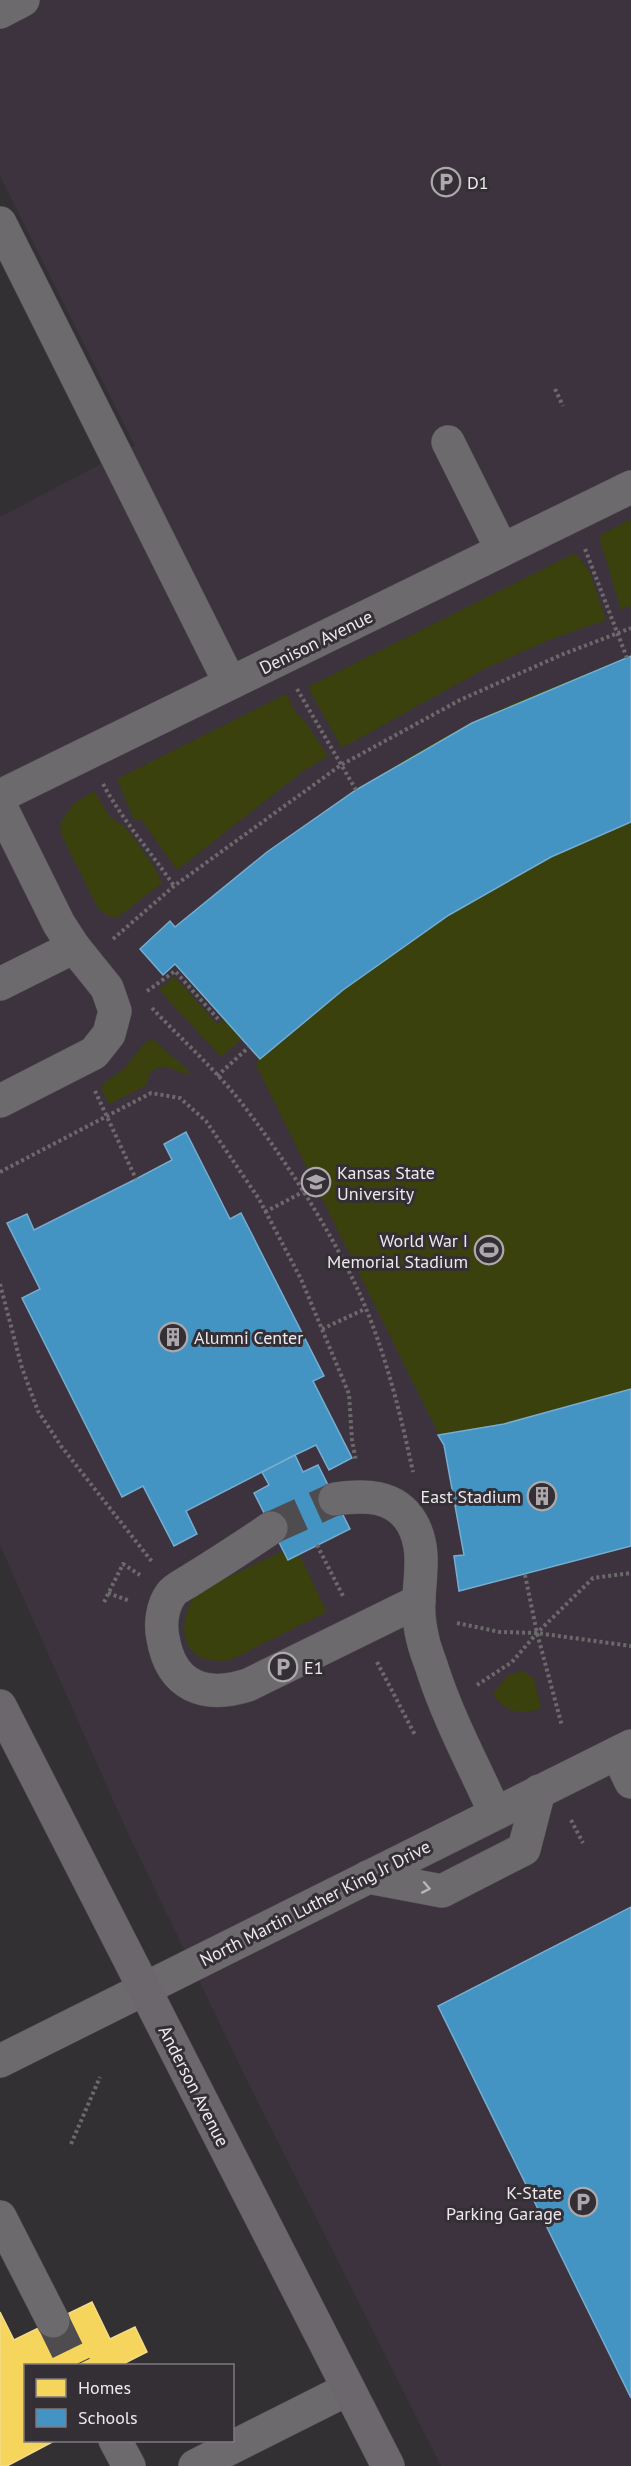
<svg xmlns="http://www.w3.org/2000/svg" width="631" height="2466" viewBox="0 0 631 2466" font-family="'PT Sans',sans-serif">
  <rect width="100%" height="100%" fill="#333034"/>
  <!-- built -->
  <polygon fill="#3d333e" points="0,0 631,0 631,2466 441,2466 245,2076 126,1829 0,1545 0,517 135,446 0,176"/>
  <!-- green -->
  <g fill="#3a410d">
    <polygon points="629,520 631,521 631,606 621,610 599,536"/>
    <polygon points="575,553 589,571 606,620 549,640 484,669 342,748 308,687"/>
    <path d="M631 656V1546L459 1591 454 1556 464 1554 444 1445 256 1065 259 1059 242 1039 221 1057 159 990 174 976 217 1024 224 1019 175 965 163 975 140 949 170 921 175 927C269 851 363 778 471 723 522 697 578 678 631 656Z"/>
    <polygon points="286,694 297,714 304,720 328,756 302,772 177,870 141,819 134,820 117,779"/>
    <polygon points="94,791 110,817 125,827 136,841 154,867 162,883 118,917 107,916 98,908 62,836 60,824 73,804"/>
    <path d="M154 1040 192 1074C176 1076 167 1057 149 1074L147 1085 109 1104 101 1088 105 1082 124 1069 146 1041Z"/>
    <path d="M283 1551 288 1560 299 1554 327 1612 230 1660C182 1667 173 1626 197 1592Z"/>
    <path d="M523 1671 534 1679 541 1708C520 1716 505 1712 493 1694L508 1675Z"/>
  </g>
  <!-- homes -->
  <polygon fill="#f6d55c" stroke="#f3db88" stroke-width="1.5" points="92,2302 110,2339 135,2327 147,2352 123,2364 124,2366 26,2366 26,2440 56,2440 7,2466 0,2466 0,2312 14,2340"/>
  <!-- schools -->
  <g fill="#4393c3" stroke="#76add0" stroke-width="1.5">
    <polygon points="631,656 631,822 551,857 449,915 343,990 260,1059 175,964 163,975 140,949 170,921 175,927 267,852 356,790 472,723"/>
    <polygon points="186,1132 230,1219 241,1213 324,1376 313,1381 352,1458 329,1470 316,1445 295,1455 186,1511 197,1534 174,1546 143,1486 122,1497 22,1298 40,1289 7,1223 27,1214 34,1230 136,1179 172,1160 164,1144"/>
    <polygon points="631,1389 631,1546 459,1591 454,1556 464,1555 444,1445 438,1435 504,1424"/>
    <polygon points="295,1455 303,1472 318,1465 350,1529 288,1560 254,1493 269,1485 262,1472"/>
    <polygon points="631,1907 631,2398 438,2006"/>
  </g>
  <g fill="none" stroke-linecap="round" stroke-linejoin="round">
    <!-- minor-tunnel -->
    <g stroke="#4f4c50" stroke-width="33" stroke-dasharray="33 16" stroke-linecap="butt">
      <polyline points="271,1528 335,1499"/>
      <polyline points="53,2321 75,2366"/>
    </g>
    <!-- minor casing -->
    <g stroke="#524f52" stroke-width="34">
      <g id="minor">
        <polyline points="0,12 23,0"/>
        <polyline points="0,223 230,683"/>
        <polyline points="448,442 502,550"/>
        <polyline points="0,796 631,487"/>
        <polyline points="0,805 59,924 74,947 107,988 115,1011 109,1034 94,1053 0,1101"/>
        <polyline points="0,984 74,947"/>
        <path d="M335 1499C364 1495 395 1494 412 1523 426 1548 420 1573 419 1599 418 1612 420 1628 423 1640 425 1650 430 1661 433 1671 449 1720 474 1766 495 1813"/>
        <path d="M271 1528C246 1545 220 1562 194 1578 187 1583 175 1588 171 1594 162 1606 160 1625 163 1638 171 1686 204 1699 248 1685L419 1601"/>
        <polyline points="617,1753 631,1782"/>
        <polyline points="368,1877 442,1891 524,1849 539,1791"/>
        <polyline points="0,2061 631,1746"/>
        <polyline points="0,2217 53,2321"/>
        <polyline points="115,2440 129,2466"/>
        <polyline points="195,2466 348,2389"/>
      </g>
    </g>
    <!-- major casing -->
    <g stroke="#524f52" stroke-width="34">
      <polyline id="major" points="0,1706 388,2466"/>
    </g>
    <!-- path -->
    <g stroke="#6b696b" stroke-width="4" stroke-dasharray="3 3" stroke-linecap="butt">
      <polyline points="555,389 563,406"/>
      <polyline points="585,549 627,658"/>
      <polyline points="297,689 356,790"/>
      <path d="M103 784C123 821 151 852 174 886"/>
      <polyline points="113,939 174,886 341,765 460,700 561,655 631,628"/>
      <polyline points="147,991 175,971 218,1019"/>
      <path d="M152 1008C181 1039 214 1068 240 1101 283 1156 328 1226 358 1290 384 1347 400 1411 413 1472"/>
      <polyline points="217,1076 249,1047"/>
      <polyline points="95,1091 136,1179"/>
      <polyline points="0,1172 151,1093 180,1098 206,1121 259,1199 301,1279 349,1394 352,1440 356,1461"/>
      <polyline points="265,1212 303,1192"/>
      <polyline points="0,1284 22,1368 38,1411 61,1446 153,1563"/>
      <polyline points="322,1329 365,1309"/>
      <polyline points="317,1545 344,1598"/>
      <polyline points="525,1575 537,1633 562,1726"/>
      <polyline points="108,1593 130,1601"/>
      <polyline points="104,1602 123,1564 140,1575"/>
      <polyline points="457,1623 500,1632 537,1633 631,1646"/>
      <polyline points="377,1662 415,1735"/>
      <polyline points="477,1685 512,1662 537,1633 593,1578 631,1573"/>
      <polyline points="571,1820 583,1843"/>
      <polyline points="71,2144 100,2077"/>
    </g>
    <!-- minor -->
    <use href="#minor" stroke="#6c6a6d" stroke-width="33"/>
    <!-- major -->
    <use href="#major" stroke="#6b676c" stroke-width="33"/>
  </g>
  <!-- one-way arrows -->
  <defs><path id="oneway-chevron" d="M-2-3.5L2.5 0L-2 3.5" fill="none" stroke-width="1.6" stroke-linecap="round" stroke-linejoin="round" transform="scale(1.5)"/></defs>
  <use stroke="#b9b6ba" href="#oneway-chevron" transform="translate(426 1888) rotate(11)"/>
  <!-- icons -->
  <defs>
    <g id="parking-ring" transform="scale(1.5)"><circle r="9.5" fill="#342f35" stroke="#aca8ac" stroke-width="1.5"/><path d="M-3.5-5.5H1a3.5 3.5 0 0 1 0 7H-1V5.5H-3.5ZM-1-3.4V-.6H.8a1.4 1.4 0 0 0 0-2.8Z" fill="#aca8ac"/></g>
    <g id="university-ring" transform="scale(1.5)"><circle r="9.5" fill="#342f35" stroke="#aca8ac" stroke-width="1.5"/><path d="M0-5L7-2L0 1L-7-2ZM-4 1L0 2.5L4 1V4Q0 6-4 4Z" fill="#aca8ac"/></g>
    <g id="stadium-ring" transform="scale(1.5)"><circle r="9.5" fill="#342f35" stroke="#aca8ac" stroke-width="1.5"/><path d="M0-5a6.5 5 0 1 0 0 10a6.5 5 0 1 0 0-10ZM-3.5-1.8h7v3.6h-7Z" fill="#aca8ac"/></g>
    <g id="building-ring" transform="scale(1.5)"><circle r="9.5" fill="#342f35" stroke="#aca8ac" stroke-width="1.5"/><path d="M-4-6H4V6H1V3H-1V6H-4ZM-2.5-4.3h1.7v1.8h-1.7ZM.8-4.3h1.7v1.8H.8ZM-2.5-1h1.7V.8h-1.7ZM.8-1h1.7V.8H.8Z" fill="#aca8ac"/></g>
  </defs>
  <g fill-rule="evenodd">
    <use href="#parking-ring" x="446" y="182"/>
    <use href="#university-ring" x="316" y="1182"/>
    <use href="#stadium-ring" x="489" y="1250"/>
    <use href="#building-ring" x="173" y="1337"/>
    <use href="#building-ring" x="542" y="1496"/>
    <use href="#parking-ring" x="283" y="1667"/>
    <use href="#parking-ring" x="583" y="2202"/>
  </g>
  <g text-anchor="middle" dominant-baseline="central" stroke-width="6" stroke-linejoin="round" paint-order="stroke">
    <!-- poi labels -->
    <g font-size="18" fill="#ede9ed" stroke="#342f35" text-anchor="start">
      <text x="467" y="182">D1</text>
      <text x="337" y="1172">Kansas State<tspan x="337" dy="21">University</tspan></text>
      <text x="468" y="1240" text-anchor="end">World War I<tspan x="468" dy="21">Memorial Stadium</tspan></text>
      <text x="194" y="1337">Alumni Center</text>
      <text x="521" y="1496" text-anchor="end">East Stadium</text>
      <text x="304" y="1667">E1</text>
      <text x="562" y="2192" text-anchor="end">K-State<tspan x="562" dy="21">Parking Garage</tspan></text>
    </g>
    <!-- street labels -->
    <g font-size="18" fill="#ede9ed" stroke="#342f35">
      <text transform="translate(316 642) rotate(-26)">Denison Avenue</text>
      <text transform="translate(315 1903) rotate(-27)">North Martin Luther King Jr Drive</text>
      <text transform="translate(194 2086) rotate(63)">Anderson Avenue</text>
    </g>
  </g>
  <!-- legend -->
  <rect x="24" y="2364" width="210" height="78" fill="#342f35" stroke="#7e797f" stroke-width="1.5"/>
  <rect x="36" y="2379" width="30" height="18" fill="#f6d55c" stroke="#7e797f" stroke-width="1.5"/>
  <text x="78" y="2394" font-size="18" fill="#ede9ed">Homes</text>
  <rect x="36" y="2409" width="30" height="18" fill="#4393c3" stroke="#7e797f" stroke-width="1.5"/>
  <text x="78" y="2424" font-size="18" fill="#ede9ed">Schools</text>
</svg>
